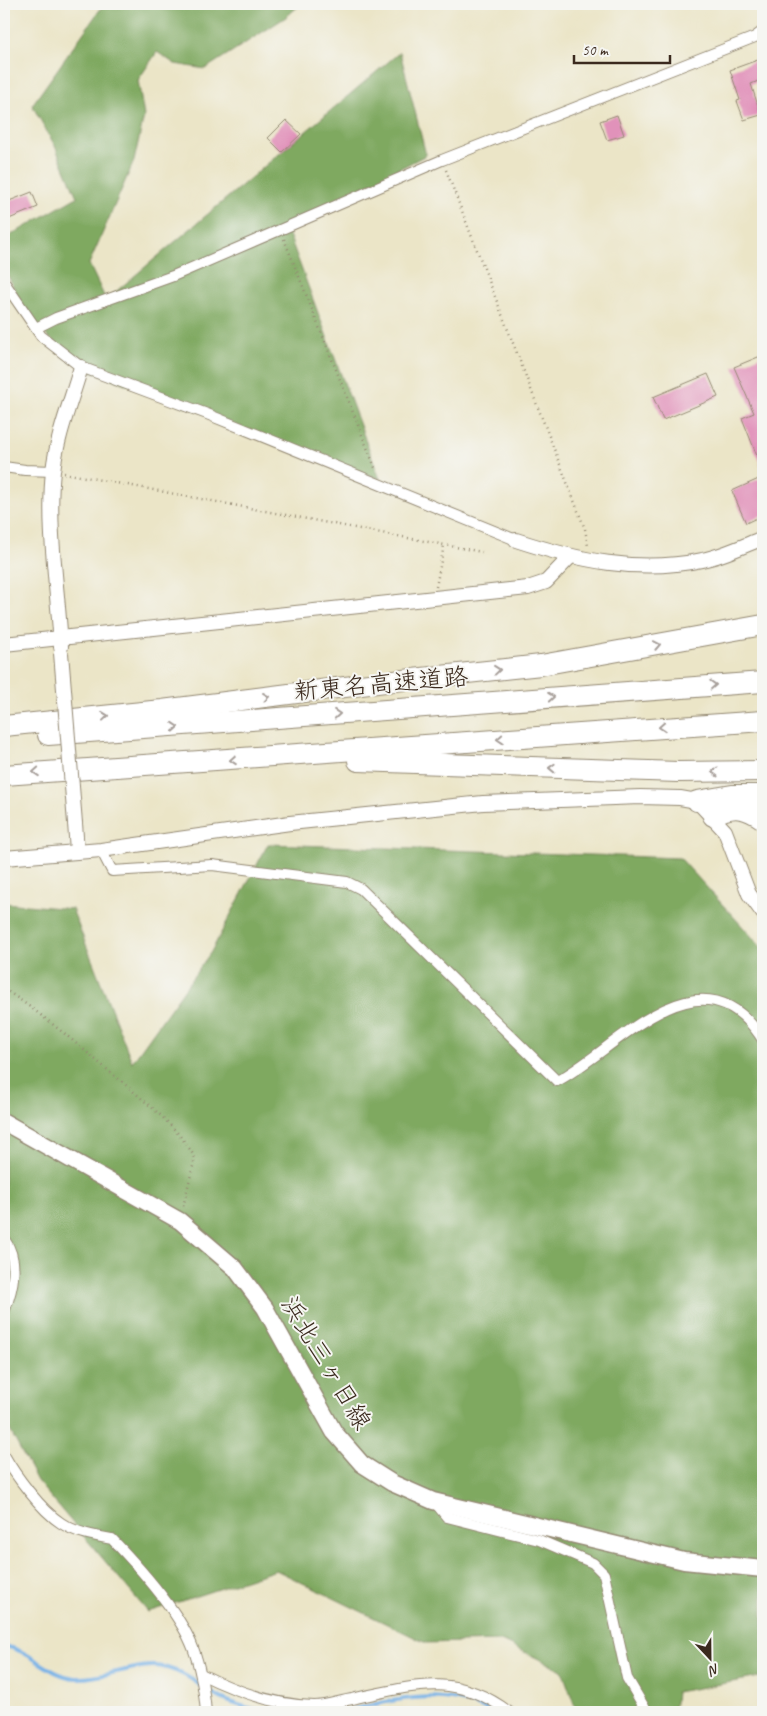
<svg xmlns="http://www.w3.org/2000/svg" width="767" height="1716" viewBox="0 0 767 1716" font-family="Caveat,'Klee One',sans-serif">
  <rect width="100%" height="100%" fill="#f6f6f2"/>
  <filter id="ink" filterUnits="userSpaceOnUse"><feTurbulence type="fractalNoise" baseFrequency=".02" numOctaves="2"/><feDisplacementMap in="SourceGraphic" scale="10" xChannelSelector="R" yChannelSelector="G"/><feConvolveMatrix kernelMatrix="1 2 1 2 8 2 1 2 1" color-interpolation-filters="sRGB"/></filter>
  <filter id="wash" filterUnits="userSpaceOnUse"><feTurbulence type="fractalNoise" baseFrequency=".0096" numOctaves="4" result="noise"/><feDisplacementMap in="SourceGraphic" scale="20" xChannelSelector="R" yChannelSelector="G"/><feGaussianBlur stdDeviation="1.12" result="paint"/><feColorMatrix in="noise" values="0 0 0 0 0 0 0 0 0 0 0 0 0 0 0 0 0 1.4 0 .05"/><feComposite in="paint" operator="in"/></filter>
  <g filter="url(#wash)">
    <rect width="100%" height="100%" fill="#ebe5c7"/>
    <!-- forest -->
    <g fill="#7fa960" stroke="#5d6a3f">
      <polygon points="104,4 301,4 286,17 205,69 175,64 157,52 138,80 144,116 134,161 89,264 106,300 400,52 426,155 286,227 380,479 85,369 30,321 4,268 4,239 77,197 55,146 32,105"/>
      <polygon points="268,844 680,858 763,949 763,1672 760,1677 676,1692 674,1712 577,1712 562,1670 501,1641 426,1643 276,1570 148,1612 37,1481 4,1419 4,1322 10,1295 4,1289 4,903 72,909 132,1062 211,952"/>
    </g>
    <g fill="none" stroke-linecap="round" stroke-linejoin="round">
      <!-- stream -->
      <g stroke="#74b0e6" stroke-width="4">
        <path d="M4 1646C31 1650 48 1676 76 1678 104 1680 141 1660 167 1668 186 1673 200 1686 217 1696 231 1704 251 1709 268 1712"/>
        <path d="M341 1712C393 1700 440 1686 491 1712"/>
      </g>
    </g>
    <g id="blocks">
      <!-- building -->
      <g fill="#e192ba">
        <polygon points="763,58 763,79 751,84 761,115 744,120 737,101 740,100 730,70"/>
        <polygon points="617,115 624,135 607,140 600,121"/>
        <polygon points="286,120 301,134 282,152 268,138"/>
        <polygon points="32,192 38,207 9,219 4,203"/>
        <polygon points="763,355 763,471 742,418 754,413 734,367"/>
        <polygon points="708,374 718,397 663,420 653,397"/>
        <polygon points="763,477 763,515 746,523 732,491"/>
      </g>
    </g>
  </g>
  <g filter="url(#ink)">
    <use href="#blocks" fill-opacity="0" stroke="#938872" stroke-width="1"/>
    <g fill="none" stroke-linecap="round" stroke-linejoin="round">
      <!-- minor casing -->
      <g stroke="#938872" stroke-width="12">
        <g id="minor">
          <polyline points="4,282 41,336 81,367 207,414 516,540"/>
          <polyline points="36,328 56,318 173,276 442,160 755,37 763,31"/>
          <polyline points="4,467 25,470 53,471"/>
          <path d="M101 850 112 871 212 865 347 882 361 889 557 1081C617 1050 701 942 763 1040"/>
          <path d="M4 1239C20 1261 13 1289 4 1312"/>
          <path d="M4 1455C15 1475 41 1510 61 1523 76 1533 95 1536 112 1539 138 1566 180 1613 193 1648 201 1669 204 1690 206 1712"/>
          <polyline points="434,1501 447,1517 539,1540 593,1563 604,1574 627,1678 647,1712"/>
          <path d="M201 1674C237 1692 274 1705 314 1706 326 1706 340 1701 352 1699 412 1686 455 1671 509 1712"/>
        </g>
      </g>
      <!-- tertiary casing -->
      <g stroke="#938872" stroke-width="16">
        <g id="tertiary">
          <path d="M516 540C577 560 638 574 702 560 723 556 743 546 763 538"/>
          <polyline points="4,644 528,588 546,582 570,557"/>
          <path d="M61 647C58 589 47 529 53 471 57 435 71 402 81 367"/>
          <polyline points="75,823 77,851"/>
          <polyline points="4,858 101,850 290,823 483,803 640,797 680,798 697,801 725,831 749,894 763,913"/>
        </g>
      </g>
      <!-- primary casing -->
      <g stroke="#938872" stroke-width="19">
        <polyline id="primary" points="4,1122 180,1221 235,1268 265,1308 334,1432 362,1464 392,1483 433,1501 684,1561 763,1569"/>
      </g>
      <!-- motorway casing -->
      <g stroke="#938872" stroke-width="22">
        <g id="motorway">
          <polyline points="4,726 162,710 385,682 541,665 763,625"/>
          <polyline points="48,735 763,682"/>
          <polyline points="358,761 678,772 763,771"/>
          <polyline points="4,775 763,721"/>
          <polyline points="697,801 732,795 763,795"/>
          <path d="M713 816C732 804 746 807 763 819"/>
        </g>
      </g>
      <!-- path -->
      <g stroke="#938872" stroke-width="2.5" stroke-dasharray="1 4" stroke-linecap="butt">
        <polyline points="446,170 585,529 588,546"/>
        <polyline points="284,239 376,470"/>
        <polyline points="64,473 482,552"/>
        <polyline points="436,587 444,545"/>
        <path d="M4 989C44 1015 79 1046 115 1076 144 1101 177 1125 195 1158L183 1207"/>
      </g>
      <!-- minor -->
      <use href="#minor" stroke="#fff" stroke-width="10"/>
      <!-- tertiary -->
      <use href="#tertiary" stroke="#fff" stroke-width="14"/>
      <!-- primary -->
      <use href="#primary" stroke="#fff" stroke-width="16"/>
      <!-- motorway -->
      <use href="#motorway" stroke="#fff" stroke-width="20"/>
      <!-- tertiary-bridge casing -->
      <g stroke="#938872" stroke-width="16" stroke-linecap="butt">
        <polyline id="tertiary-bridge" points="61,653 75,823"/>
      </g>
      <!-- tertiary-bridge -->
      <use href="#tertiary-bridge" stroke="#fff" stroke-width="14"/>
    </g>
    <!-- one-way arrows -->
    <defs><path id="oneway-chevron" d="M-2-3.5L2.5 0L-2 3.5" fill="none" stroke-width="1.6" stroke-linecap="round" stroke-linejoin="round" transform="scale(1.25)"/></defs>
    <g stroke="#a79f9a">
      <use href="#oneway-chevron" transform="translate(657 645) rotate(-11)"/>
      <use href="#oneway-chevron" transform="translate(497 670) rotate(-6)"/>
      <use href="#oneway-chevron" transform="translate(713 685) rotate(-3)"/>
      <use href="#oneway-chevron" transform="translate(266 697) rotate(-7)"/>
      <use href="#oneway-chevron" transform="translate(551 697) rotate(-5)"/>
      <use href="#oneway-chevron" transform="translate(337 714) rotate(-5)"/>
      <use href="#oneway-chevron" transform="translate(105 716) rotate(-6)"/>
      <use href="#oneway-chevron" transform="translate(175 727) rotate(-5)"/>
      <use href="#oneway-chevron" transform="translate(662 727) rotate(176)"/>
      <use href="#oneway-chevron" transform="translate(500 739) rotate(176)"/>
      <use href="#oneway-chevron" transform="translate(233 760) rotate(176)"/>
      <use href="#oneway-chevron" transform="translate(552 768) rotate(-178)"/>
      <use href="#oneway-chevron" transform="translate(36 772) rotate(176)"/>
      <use href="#oneway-chevron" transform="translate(715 772) rotate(179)"/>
    </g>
  </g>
  <g text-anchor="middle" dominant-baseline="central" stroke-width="4" stroke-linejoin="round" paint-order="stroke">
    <!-- street labels -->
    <g font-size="25" fill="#3b2a1e" stroke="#f6f6f2">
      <text transform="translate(381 684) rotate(-5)">新東名高速道路</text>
      <text transform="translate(326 1363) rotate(59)">浜北三ヶ日線</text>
    </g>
  </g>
  <!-- margin -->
  <rect width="767" height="1716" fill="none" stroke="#f6f6f2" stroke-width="20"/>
  <!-- north arrow -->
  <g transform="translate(710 1658) rotate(158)" stroke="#f6f6f2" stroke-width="4" paint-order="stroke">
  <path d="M0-4L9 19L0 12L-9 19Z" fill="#3b2a1e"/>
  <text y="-8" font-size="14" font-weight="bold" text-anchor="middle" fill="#3b2a1e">N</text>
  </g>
  <!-- scale -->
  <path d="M574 55v8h96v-8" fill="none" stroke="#3b2a1e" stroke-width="2.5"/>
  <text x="582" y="55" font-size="15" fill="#3b2a1e" stroke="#f6f6f2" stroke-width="4" paint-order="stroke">50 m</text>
</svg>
